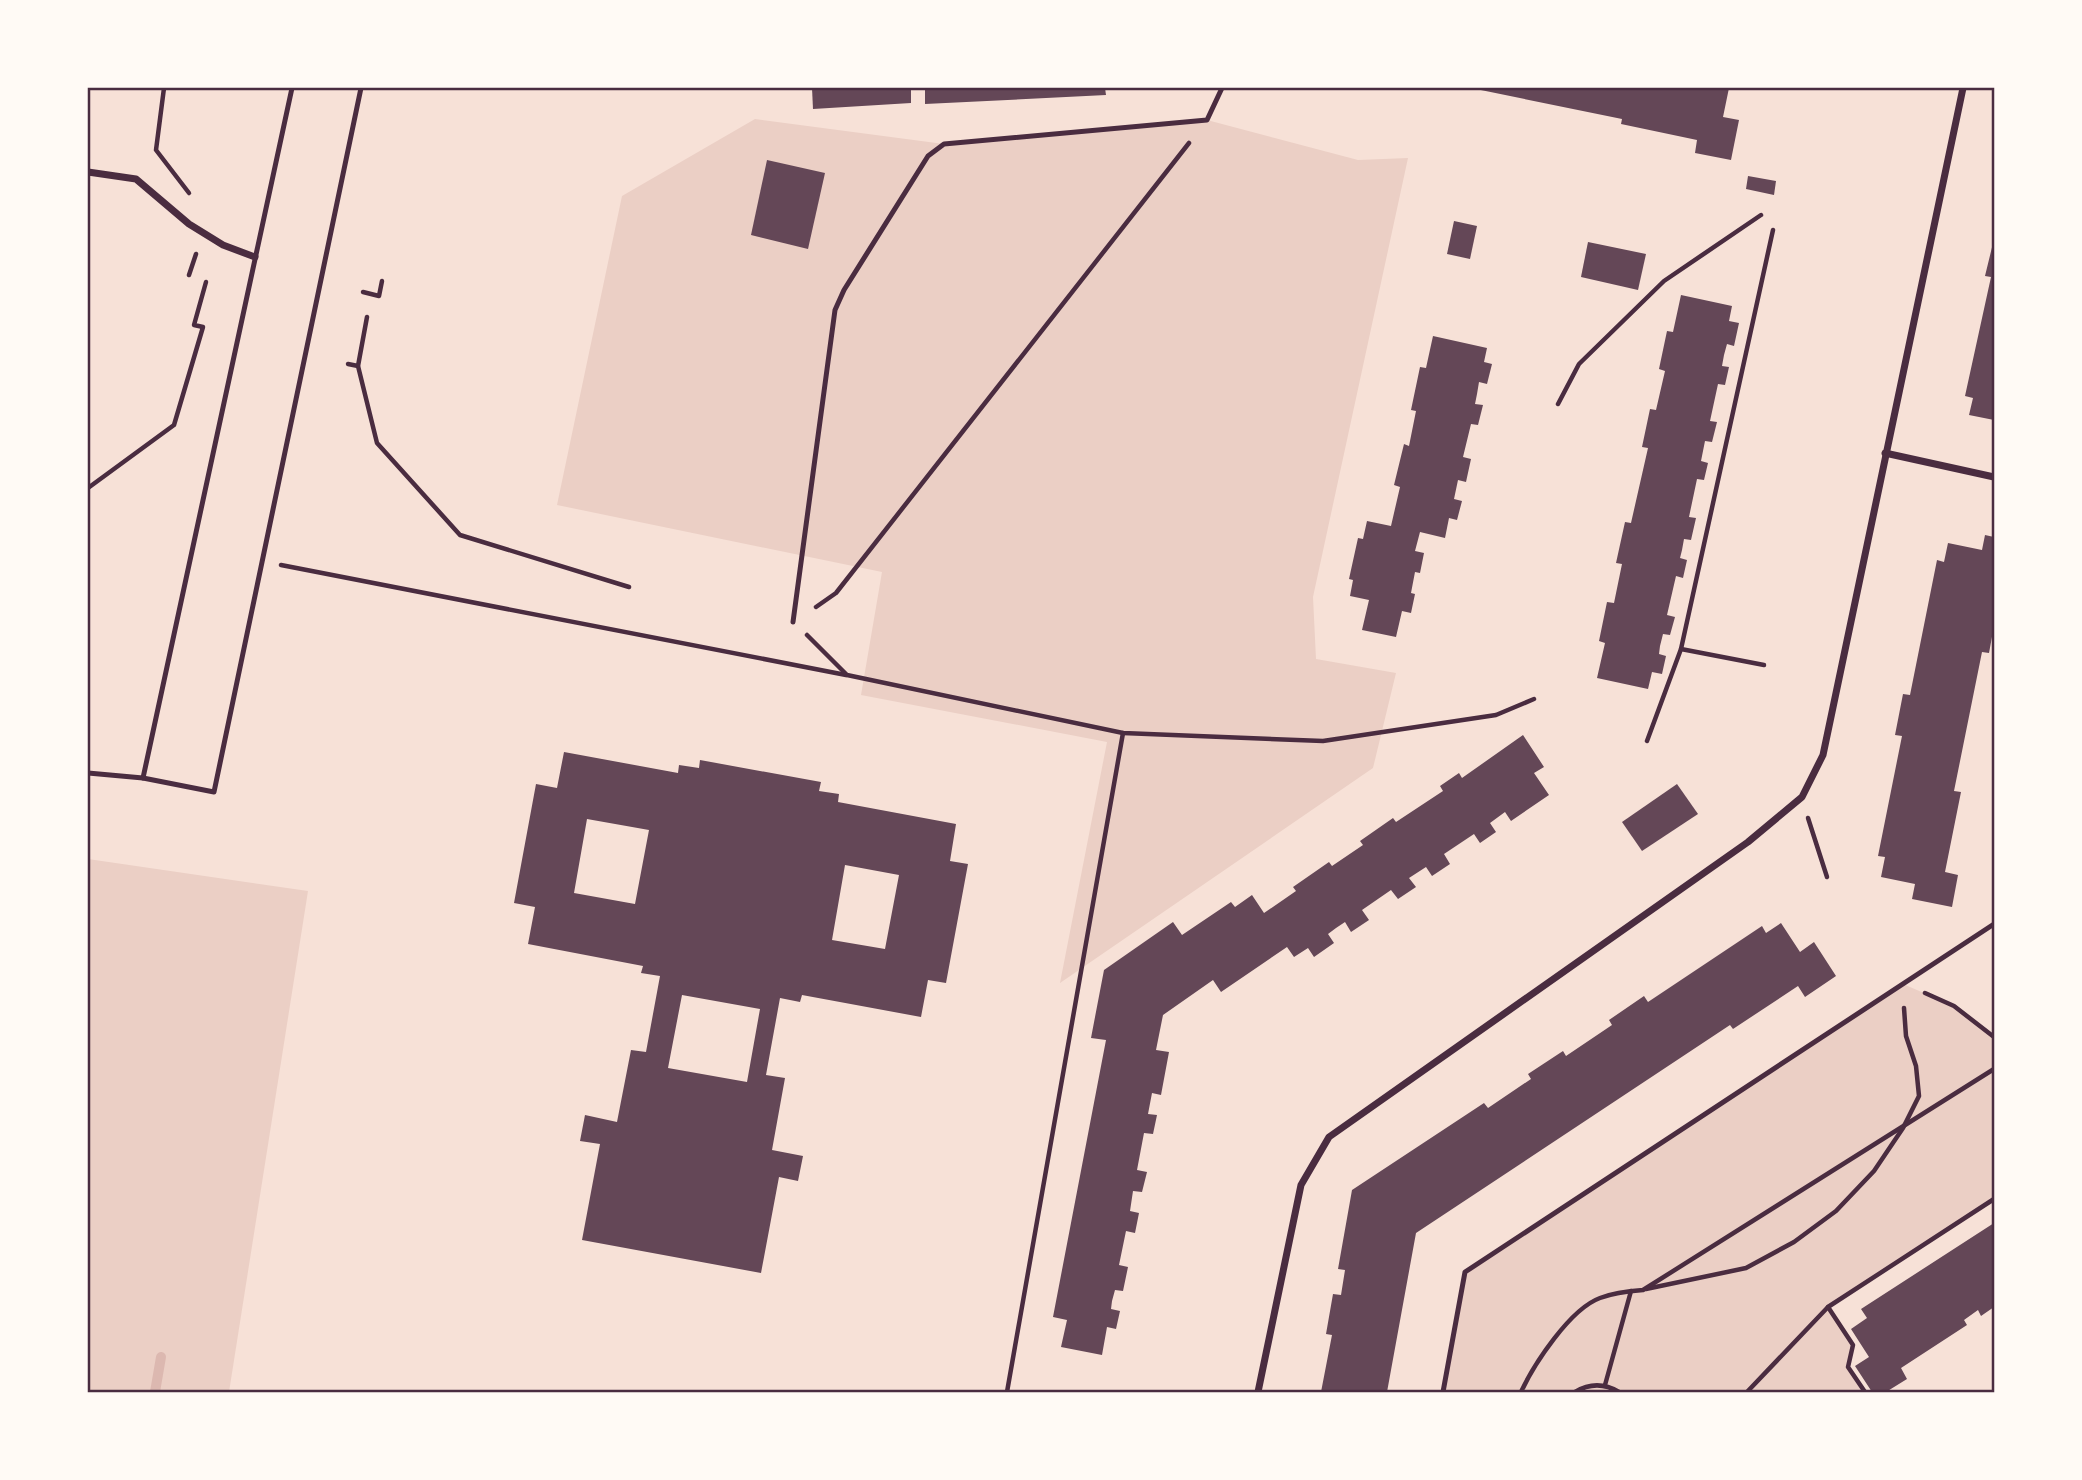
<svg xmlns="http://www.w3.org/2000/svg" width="2082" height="1480" viewBox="0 0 2082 1480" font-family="Ubuntu,sans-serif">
  <rect width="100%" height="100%" fill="#f7e1d7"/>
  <!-- green -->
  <g fill="#ebcfc5">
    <polygon points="755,119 944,144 1207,120 1358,160 1408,158 1313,597 1316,659 1396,673 1373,768 1060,983 1107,742 861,695 882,572 557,505 622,196"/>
    <polygon points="88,859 308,891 229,1392 88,1392"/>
    <polygon points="1903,984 1954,1006 1994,1037 1994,1199 1828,1307 1853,1345 1848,1367 1865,1392 1443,1392 1465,1272"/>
  </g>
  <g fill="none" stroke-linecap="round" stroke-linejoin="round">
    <!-- stream -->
    <polyline stroke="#dcb8b0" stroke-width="10" points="155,1392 161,1357"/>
  </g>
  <!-- building -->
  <g fill="#644757" fill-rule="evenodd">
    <polygon points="812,88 911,88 911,103 813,109"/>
    <polygon points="925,88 1105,88 1106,95 925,104"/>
    <polygon points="1471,88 1729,88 1723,117 1739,120 1731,160 1695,153 1697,140 1621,124 1622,119"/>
    <polygon points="767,160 825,173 808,249 751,235"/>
    <polygon points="1748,176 1776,181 1774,195 1746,189"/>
    <polygon points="1454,221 1477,226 1470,259 1447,254"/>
    <polygon points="1994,239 1994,420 1969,415 1973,398 1965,396 1991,277 1985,276"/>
    <polygon points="1588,242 1646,254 1638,290 1581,277"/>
    <polygon points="1681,295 1732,306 1729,321 1739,323 1734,346 1727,344 1724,355 1722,366 1729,367 1725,385 1718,384 1710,421 1717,422 1712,442 1705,441 1701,461 1708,463 1704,480 1697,479 1689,517 1696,518 1691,540 1684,539 1682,550 1680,558 1687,560 1683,578 1676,576 1667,615 1675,617 1670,635 1663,634 1660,646 1659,654 1666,656 1662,674 1652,672 1648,689 1597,678 1605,643 1599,641 1607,602 1614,603 1622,564 1616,563 1625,522 1631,523 1648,448 1642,447 1650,409 1656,410 1665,371 1659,369 1667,331 1673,332"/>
    <polygon points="1433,336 1487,348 1484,362 1492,364 1487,384 1479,382 1477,394 1475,404 1483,405 1478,425 1471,424 1463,457 1471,459 1466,482 1458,480 1454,499 1462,501 1457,520 1449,518 1445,538 1420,532 1415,551 1424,553 1420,573 1415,572 1411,593 1415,594 1411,613 1402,611 1396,637 1362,630 1369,600 1350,596 1353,580 1349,579 1358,538 1363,539 1367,521 1391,526 1400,487 1394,485 1404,444 1409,446 1416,411 1411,410 1420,367 1426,368"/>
    <polygon points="1985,535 1994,537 1994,626 1989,653 1982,652 1954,791 1961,792 1945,872 1958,875 1952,907 1912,899 1915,884 1881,877 1885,857 1878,856 1902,736 1895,735 1903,694 1910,695 1937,560 1944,562 1948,543 1982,550"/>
    <polygon points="1523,735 1544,767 1534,773 1549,795 1511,821 1505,812 1490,823 1496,832 1480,843 1474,834 1444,854 1450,864 1432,876 1426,867 1409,878 1416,887 1398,899 1391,890 1362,910 1369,920 1351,932 1345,922 1336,928 1328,934 1334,943 1314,957 1308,948 1294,957 1287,947 1221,992 1213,980 1163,1015 1156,1050 1169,1052 1161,1095 1152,1093 1148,1114 1157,1115 1153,1134 1144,1133 1137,1170 1147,1172 1142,1192 1133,1191 1130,1211 1139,1213 1135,1233 1126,1231 1119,1265 1128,1267 1123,1291 1115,1290 1112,1301 1111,1309 1120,1311 1116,1329 1107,1327 1102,1355 1061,1347 1067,1320 1053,1317 1106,1040 1091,1038 1104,970 1173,922 1182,935 1231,902 1235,907 1252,895 1264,913 1296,891 1293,887 1329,862 1332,866 1363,845 1360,841 1393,818 1396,822 1443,791 1440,786 1459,773 1462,778"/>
    <path d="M564 752 678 773 679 765 699 768 700 760 821 782 819 791 839 794 838 802 956 824 950 861 968 864 946 983 928 980 921 1017 802 995 800 1002 780 998 766 1075 785 1078 772 1150 803 1156 798 1181 779 1177 761 1273 582 1240 600 1144 580 1141 585 1115 617 1122 631 1050 646 1052 660 976 641 973 643 966 528 944 535 907 514 903 536 784 557 788ZM587 819 649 830 635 904 574 893ZM845 865 899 875 885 949 832 940ZM682 995 760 1009 747 1082 668 1068Z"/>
    <polygon points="1677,784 1698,814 1642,851 1622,822"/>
    <polygon points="1781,923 1800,952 1814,942 1836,976 1805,997 1798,986 1733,1029 1730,1025 1416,1233 1387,1392 1321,1392 1332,1335 1326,1334 1333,1294 1341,1295 1345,1270 1338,1269 1352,1190 1484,1103 1488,1108 1531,1079 1528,1074 1563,1051 1566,1056 1612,1025 1609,1020 1644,996 1648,1002 1762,926 1766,933"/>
    <polygon points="1994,1223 1994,1307 1981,1316 1978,1310 1964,1320 1967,1325 1901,1368 1907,1379 1886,1392 1872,1392 1855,1366 1869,1357 1851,1329 1867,1318 1861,1309"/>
  </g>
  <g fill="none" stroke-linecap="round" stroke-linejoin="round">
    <!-- path -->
    <g stroke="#4a2c40" stroke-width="4.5">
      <polyline points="164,88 156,150 189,193"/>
      <polyline points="189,275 196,254"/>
      <polyline points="363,292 379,296 382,281"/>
      <polyline points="367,317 358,366 377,443 460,535 629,587"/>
      <polyline points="348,364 358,366"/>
      <polyline points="1558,404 1579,364 1664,281 1761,215"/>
      <polyline points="88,488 174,425 203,327 194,325 206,282"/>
      <polyline points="281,565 846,675"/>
      <polyline points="816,607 836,593 1189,143"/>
      <polyline points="807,635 847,675 1123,733 1323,741 1496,715 1534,699"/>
      <polyline points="1681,649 1764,665"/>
      <polyline points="1647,741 1681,649 1773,230"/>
      <polyline points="1808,818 1827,877"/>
      <polyline points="1925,993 1954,1006 1994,1037"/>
      <polyline points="1646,1289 1746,1268 1794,1242 1836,1211 1874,1171 1903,1128 1919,1096 1916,1066 1906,1036 1904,1008"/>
      <polyline points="1828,1307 1853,1345 1848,1367 1865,1392"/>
      <polyline points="1605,1385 1631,1291"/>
      <polyline points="1007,1392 1123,733"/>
      <path d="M1521 1392C1534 1364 1570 1309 1600 1298 1613 1293 1629 1291 1643 1290L1994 1069"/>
      <path d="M1575 1392C1590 1383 1604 1383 1619 1392"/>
      <polyline points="1747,1392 1828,1307 1994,1199"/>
    </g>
    <!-- service -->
    <g stroke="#4a2c40" stroke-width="5">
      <polyline points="793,622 835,310 844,290 928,156 944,144 1207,120 1222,88"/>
      <polyline points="88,773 143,778 214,792 361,88"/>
      <polyline points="143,778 292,88"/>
      <polyline points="1443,1392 1465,1272 1994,924"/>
    </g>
    <!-- minor -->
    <g stroke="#4a2c40" stroke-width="7">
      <polyline points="88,172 136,179 189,224 223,245 255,257"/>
      <polyline points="1885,453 1994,477"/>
      <polyline points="1258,1392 1301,1185 1329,1137 1748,842 1802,797 1823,755 1963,88"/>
    </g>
  </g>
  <!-- border -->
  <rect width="2082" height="1480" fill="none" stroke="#fffaf5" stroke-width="178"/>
  <rect x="89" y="89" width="1904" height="1302" fill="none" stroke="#4a2c40" stroke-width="2.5"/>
</svg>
